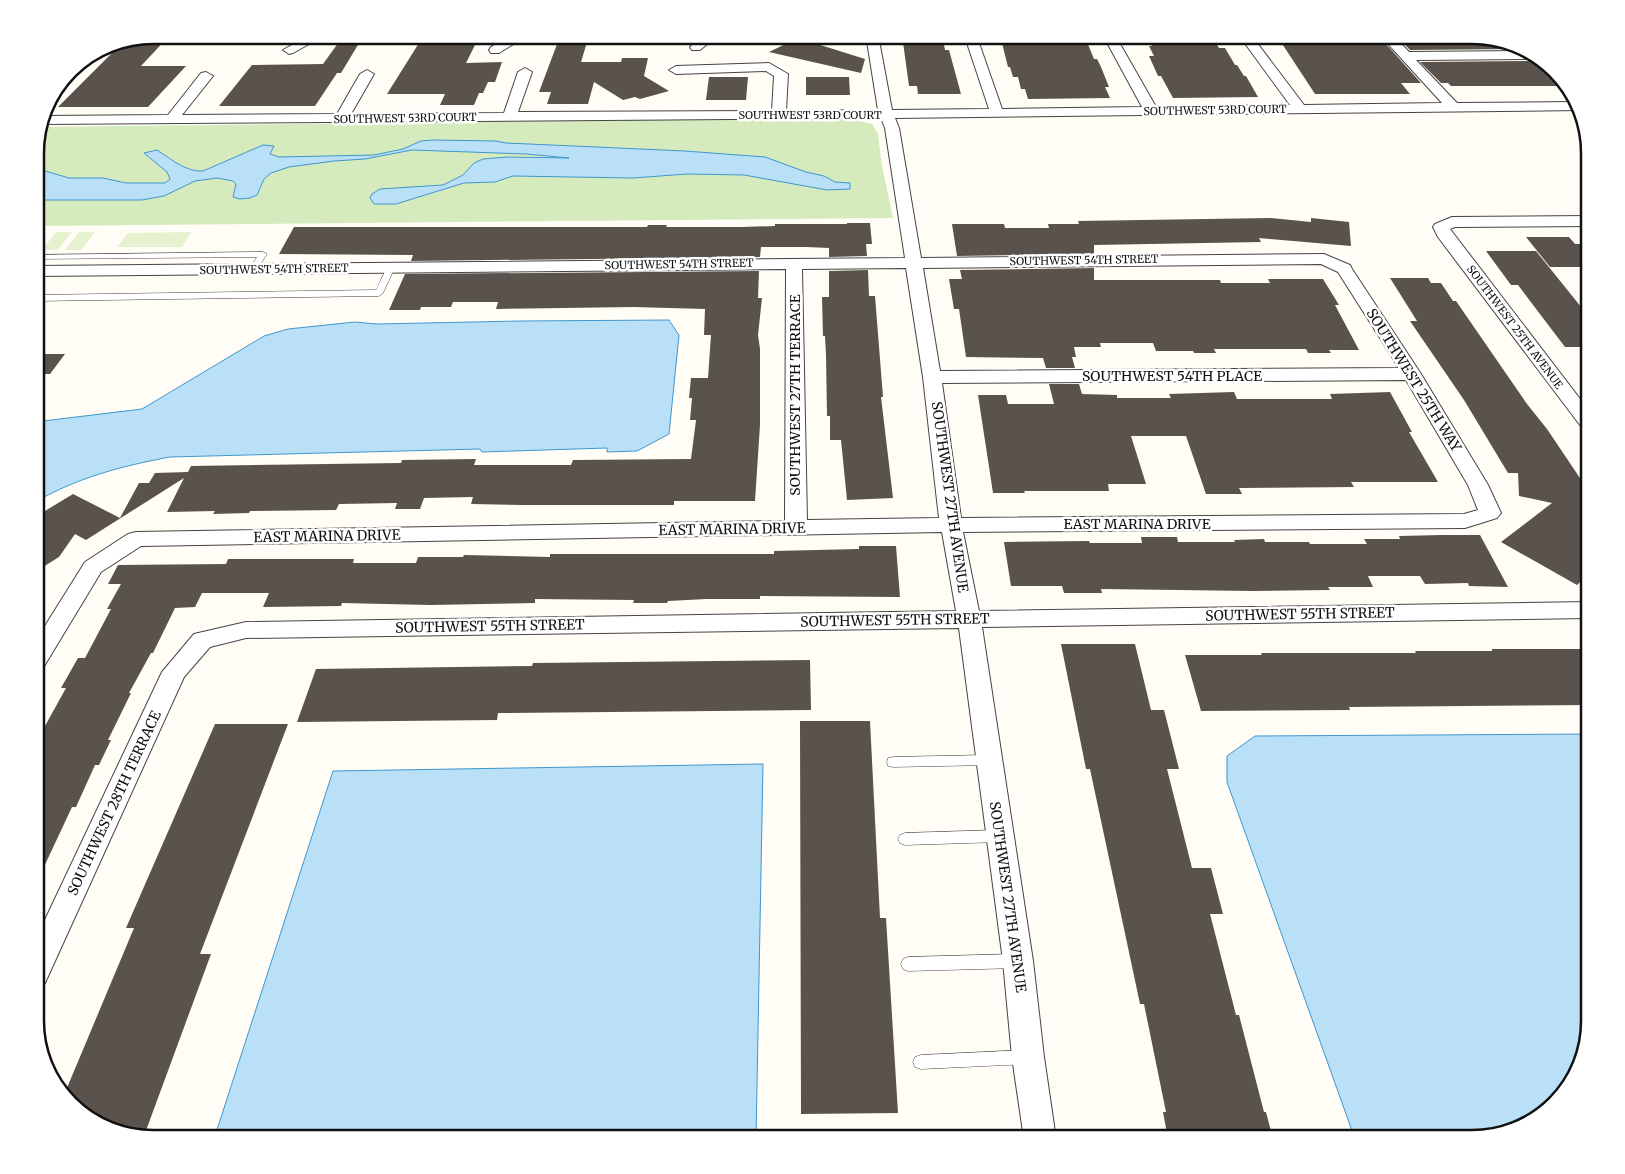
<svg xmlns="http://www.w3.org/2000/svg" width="1625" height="1174" viewBox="0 0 1625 1174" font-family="Merriweather,serif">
  <rect width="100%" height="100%" fill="#fffdf5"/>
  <!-- green -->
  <polygon fill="#d5ebbd" points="627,120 855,120 872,124 878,134 882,166 893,218 35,226 35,144 40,127"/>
  <!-- pitch -->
  <g fill="#e6f2cf">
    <polygon points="56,232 72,232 58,250 42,250"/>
    <polygon points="79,232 95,232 81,250 65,250"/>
    <polygon points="191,232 182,247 117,247 128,233"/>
  </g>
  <!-- water -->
  <g fill="#b9e0f7" stroke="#3f96cf">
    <path d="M433 140 496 141 506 143 685 151 765 157 806 172 824 176 835 182 850 183V189L827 190 744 175 687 174 633 178 513 176 495 182 464 183 396 204H374L370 198 372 194 380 189 443 185 463 175 474 163 483 159 507 157 569 158 526 154 412 150 365 159 334 161 289 167 271 173 264 179 257 195 250 198 240 199 233 197 236 184 233 181 217 178 195 181 164 196 142 200H35V168L69 178H103L126 183H165L170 179 167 172 144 153 157 150C171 159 186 172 203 171L263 145 274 146 270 154 279 157 374 155 403 149 421 141Z"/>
    <path d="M669 320 679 335 669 434 637 451 607 452V448L482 452 480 449 170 457C122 466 79 477 35 502V422L142 409 264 336 288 329 355 322 377 324 520 321Z"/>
    <polygon points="1590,734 1590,1022 1566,1093 1525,1127 1473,1139 1355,1139 1227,782 1227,756 1255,736"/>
    <polygon points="763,764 756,1139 214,1139 333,771"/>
  </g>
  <!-- building -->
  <g fill="#5a524d">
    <polygon points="152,35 170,35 141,66 186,66 148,107 58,107 120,45 125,45 130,39"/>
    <polygon points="344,35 364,35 341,73 337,73 315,106 219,106 252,65 323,64"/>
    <polygon points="902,35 942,35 945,50 949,50 961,94 918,94 917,86 909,86"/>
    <polygon points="1000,35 1085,37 1094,59 1097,59 1101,67 1109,87 1105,87 1110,98 1028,99 1025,89 1021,89 1018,77 1013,77 1010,67 1008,67"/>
    <polygon points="1147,35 1211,35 1219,48 1225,48 1235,65 1237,65 1244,76 1246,76 1258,97 1173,98 1161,76 1158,76 1149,56 1154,56 1149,46 1152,46"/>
    <polygon points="1378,35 1421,83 1401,83 1410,94 1315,94 1277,36"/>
    <polygon points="1396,35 1473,35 1515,49 1410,50"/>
    <polygon points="798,38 865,59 861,73 769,52"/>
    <polygon points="559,39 588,39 581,62 621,62 622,58 648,58 644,76 669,91 640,99 635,97 623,100 594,82 588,104 547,104 551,92 539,92"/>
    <polygon points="419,43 476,43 466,63 502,62 495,82 488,82 483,93 479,93 474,105 440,105 445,94 387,94"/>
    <polygon points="1538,57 1544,59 1566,86 1451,86 1448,83 1441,83 1420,62 1531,61"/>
    <polygon points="709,77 748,77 746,100 706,100"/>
    <polygon points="806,77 849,77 850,95 806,95"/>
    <polygon points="1271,218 1311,222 1311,218 1349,222 1351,246 1259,238 1261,242 1094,245 1094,254 957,256 952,224 1004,224 1005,228 1049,228 1048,224 1079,224 1078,221"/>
    <polygon points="847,223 870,223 872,244 866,244 867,256 829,257 829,248 806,247 761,247 760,257 411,261 413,255 279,254 294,227 647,227 648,225 667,225 666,227 742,227 775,226 775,224 847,224"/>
    <polygon points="1526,237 1569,237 1575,244 1590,244 1590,267 1550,267"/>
    <polygon points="1486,251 1536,251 1590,318 1590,347 1565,347 1518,285 1511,285"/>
    <polygon points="1094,268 1094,280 1220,280 1221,283 1270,283 1268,279 1323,279 1339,305 1335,305 1359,350 1329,350 1331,353 1308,353 1306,349 1214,349 1216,353 1194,353 1193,351 1156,351 1153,343 1100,343 1101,347 1074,347 1076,357 1072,357 1075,368 1046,368 1043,358 966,357 959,309 954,309 949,279 962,279 960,270"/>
    <polygon points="868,270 869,296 875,296 883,397 881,397 893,498 847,500 841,440 830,440 830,416 827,416 826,355 825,336 823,336 822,297 829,297 829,271"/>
    <polygon points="759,271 758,298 762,298 758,335 760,349 760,425 755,501 674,501 674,505 522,505 471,504 473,497 424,498 420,509 395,509 397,503 339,504 336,510 250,511 249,513 213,514 215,511 167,512 184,478 86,540 75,534 59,557 35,572 35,517 73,494 120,518 139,483 149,483 155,473 188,472 191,466 401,463 402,460 476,459 474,465 571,465 573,460 691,459 696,420 690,420 692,398 689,398 691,378 708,378 711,335 704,335 705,309 634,307 496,309 498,302 453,302 451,307 421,307 420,310 389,310 405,274"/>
    <polygon points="1390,278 1428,278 1431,283 1441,283 1453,301 1456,301 1527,404 1547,429 1590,493 1590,573 1577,585 1501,542 1552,503 1519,496 1518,473 1508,473 1464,400 1410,321 1417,321"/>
    <polygon points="35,354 65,354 50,374 35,374"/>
    <polygon points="1049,384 1079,384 1082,394 1117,395 1117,398 1171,398 1169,394 1234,392 1237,399 1332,399 1330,394 1390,392 1412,432 1409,432 1438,482 1351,482 1354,487 1239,488 1242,494 1206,494 1186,436 1131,436 1146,484 1108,484 1109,491 1024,491 1025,493 993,493 978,395 1006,395 1008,404 1054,404"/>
    <polygon points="1442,535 1480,535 1508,587 1469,586 1468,583 1425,584 1420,576 1368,576 1373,587 1328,587 1330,590 1254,591 1101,589 1102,593 1064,593 1062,586 1011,586 1004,542 1089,541 1090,543 1142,543 1141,537 1177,537 1178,542 1235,542 1234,540 1264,539 1265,542 1309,542 1310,544 1367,544 1364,539 1400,539 1399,536"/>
    <polygon points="859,546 896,546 900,597 760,596 760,599 706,599 668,601 667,603 633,603 634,600 535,599 535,603 430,605 342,603 341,606 263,607 269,593 202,593 195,607 175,608 153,653 151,653 129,693 131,693 108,740 111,740 99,765 95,765 76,807 72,807 35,886 35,744 66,688 61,688 78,658 85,658 111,609 107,609 121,584 108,584 118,565 226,564 228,559 354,559 353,563 416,563 418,557 463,557 464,555 550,557 550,554 774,554 774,551 859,549"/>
    <polygon points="1061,644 1135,644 1151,710 1164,710 1179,769 1167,769 1192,868 1211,868 1223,914 1210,914 1236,1015 1239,1015 1264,1112 1266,1112 1273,1139 1168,1139 1163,1112 1166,1112 1144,1004 1140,1004 1090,769 1086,769"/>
    <polygon points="1492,649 1590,649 1590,705 1349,707 1350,710 1201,711 1185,655 1262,655 1261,653 1416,653 1415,651 1492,651"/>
    <polygon points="810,660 811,710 498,713 497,720 297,722 316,669 532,666 533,663"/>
    <polygon points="800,721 870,721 880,918 886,918 898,1113 801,1114"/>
    <polygon points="215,724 288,724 200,954 211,954 144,1136 81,1115 64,1095 134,928 126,928"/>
  </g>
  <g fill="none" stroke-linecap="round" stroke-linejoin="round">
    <!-- service casing -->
    <g stroke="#444" stroke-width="1">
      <g id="service">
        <polygon points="263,252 267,254 256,271 253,272 249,269 257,257 35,259 35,255"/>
        <polygon points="388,265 391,265 395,267 383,293 379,296 35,301 35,295 376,290"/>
        <polygon points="989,755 994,756 995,760 994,764 989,765 893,767 888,766 887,762 888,758 893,757"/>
        <polygon points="1000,830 1005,832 1007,836 1005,840 1000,842 905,845 900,843 898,839 900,835 905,833"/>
        <polygon points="1018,954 1023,956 1025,961 1023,966 1018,968 908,971 903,969 901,964 903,959 908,957"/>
        <polygon points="1027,1050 1032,1052 1035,1057 1032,1062 1027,1064 921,1069 915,1067 913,1062 915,1057 921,1055"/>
      </g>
    </g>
    <!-- minor casing -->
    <g stroke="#444" stroke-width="2">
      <g id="minor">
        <polygon points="309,35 325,35 293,53 289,54 283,50"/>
        <polygon points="513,35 528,35 499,53 491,53 489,50 491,47"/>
        <polygon points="704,35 718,35 700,50 692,50 690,47"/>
        <path d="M866 35H878L892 110 989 109 966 40 972 36 978 40 1002 109 1142 107 1104 37 1105 35H1115L1156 107 1290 105 1241 38 1244 35H1251L1304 105 1442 103 1380 35H1393L1409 52 1521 51 1536 57 1531 59 1416 60 1457 103 1578 102 1580 110 895 118 899 128 921 258 1324 254 1350 265 1352 269 1421 374 1488 485 1501 513 1497 518 1465 528 963 532 979 611 1590 602V618L982 627 1033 961 1044 1057 1056 1139H1024L1012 1057 1003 961 959 628 246 638 210 647 184 677 45 983 35 986V941L162 672 194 634 246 622 956 611 942 532 141 546 101 572 43 668 35 671V642L85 562 128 534 136 532 785 521 786 269 35 276V266L905 258 885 128 881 118 42 124 43 116 168 115 201 73 206 72 213 76 182 115 337 114 360 74 367 70 374 74 351 114 504 113 518 72 525 68 532 72 518 112 772 111 774 76 766 71 676 74 669 70 676 66 769 63 788 74 786 111 878 110ZM1321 264 1338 272 1399 368 940 371 923 268ZM906 268 923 377 939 518 807 520 802 269ZM1406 380 1468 485 1478 510 1464 514 961 518 942 383Z"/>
        <polygon points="1590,216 1590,226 1455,227 1450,229 1590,412 1590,431 1583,429 1438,237 1433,227 1435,224 1452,217"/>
      </g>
    </g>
    <!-- service -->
    <use href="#service" fill="#fff" fill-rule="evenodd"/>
    <!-- minor -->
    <use href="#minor" fill="#fff" fill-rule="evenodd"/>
  </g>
  <g text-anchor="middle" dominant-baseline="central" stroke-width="5" stroke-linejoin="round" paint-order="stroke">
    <!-- far-street labels -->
    <g font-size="11" fill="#111" stroke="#fff">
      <text transform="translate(1215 110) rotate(-1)">SOUTHWEST 53RD COURT</text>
      <text x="810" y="115">SOUTHWEST 53RD COURT</text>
      <text transform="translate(405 118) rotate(-1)">SOUTHWEST 53RD COURT</text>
      <text transform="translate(1084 260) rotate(-1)">SOUTHWEST 54TH STREET</text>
      <text transform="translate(679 264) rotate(-1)">SOUTHWEST 54TH STREET</text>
      <text transform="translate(274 269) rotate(-1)">SOUTHWEST 54TH STREET</text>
      <text transform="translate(1515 327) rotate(53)">SOUTHWEST 25TH AVENUE</text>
    </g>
    <!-- street labels -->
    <g font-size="14" fill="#111" stroke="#fff">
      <text x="1172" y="376">SOUTHWEST 54TH PLACE</text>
      <text transform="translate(1414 380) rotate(58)">SOUTHWEST 25TH WAY</text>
      <text transform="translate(795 395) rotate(-90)">SOUTHWEST 27TH TERRACE</text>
      <text transform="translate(950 497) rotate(82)">SOUTHWEST 27TH AVENUE</text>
      <text x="1137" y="524">EAST MARINA DRIVE</text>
      <text transform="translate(732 529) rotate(-1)">EAST MARINA DRIVE</text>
      <text transform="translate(327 536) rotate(-1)">EAST MARINA DRIVE</text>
      <text transform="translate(1300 614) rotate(-1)">SOUTHWEST 55TH STREET</text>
      <text transform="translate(895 620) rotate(-1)">SOUTHWEST 55TH STREET</text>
      <text transform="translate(490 626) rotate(-1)">SOUTHWEST 55TH STREET</text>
      <text transform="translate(114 803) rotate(-65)">SOUTHWEST 28TH TERRACE</text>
      <text transform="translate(1008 897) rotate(82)">SOUTHWEST 27TH AVENUE</text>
    </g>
  </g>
  <!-- crop -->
  <path d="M0 0H1625V1174H0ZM153 44H1472A109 109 0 0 1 1581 153V1021A109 109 0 0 1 1472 1130H153A109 109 0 0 1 44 1021V153A109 109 0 0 1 153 44Z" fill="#fff" fill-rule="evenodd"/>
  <path fill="none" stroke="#111" stroke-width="2.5" d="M153 44H1472A109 109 0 0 1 1581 153V1021A109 109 0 0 1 1472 1130H153A109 109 0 0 1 44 1021V153A109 109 0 0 1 153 44Z"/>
</svg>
